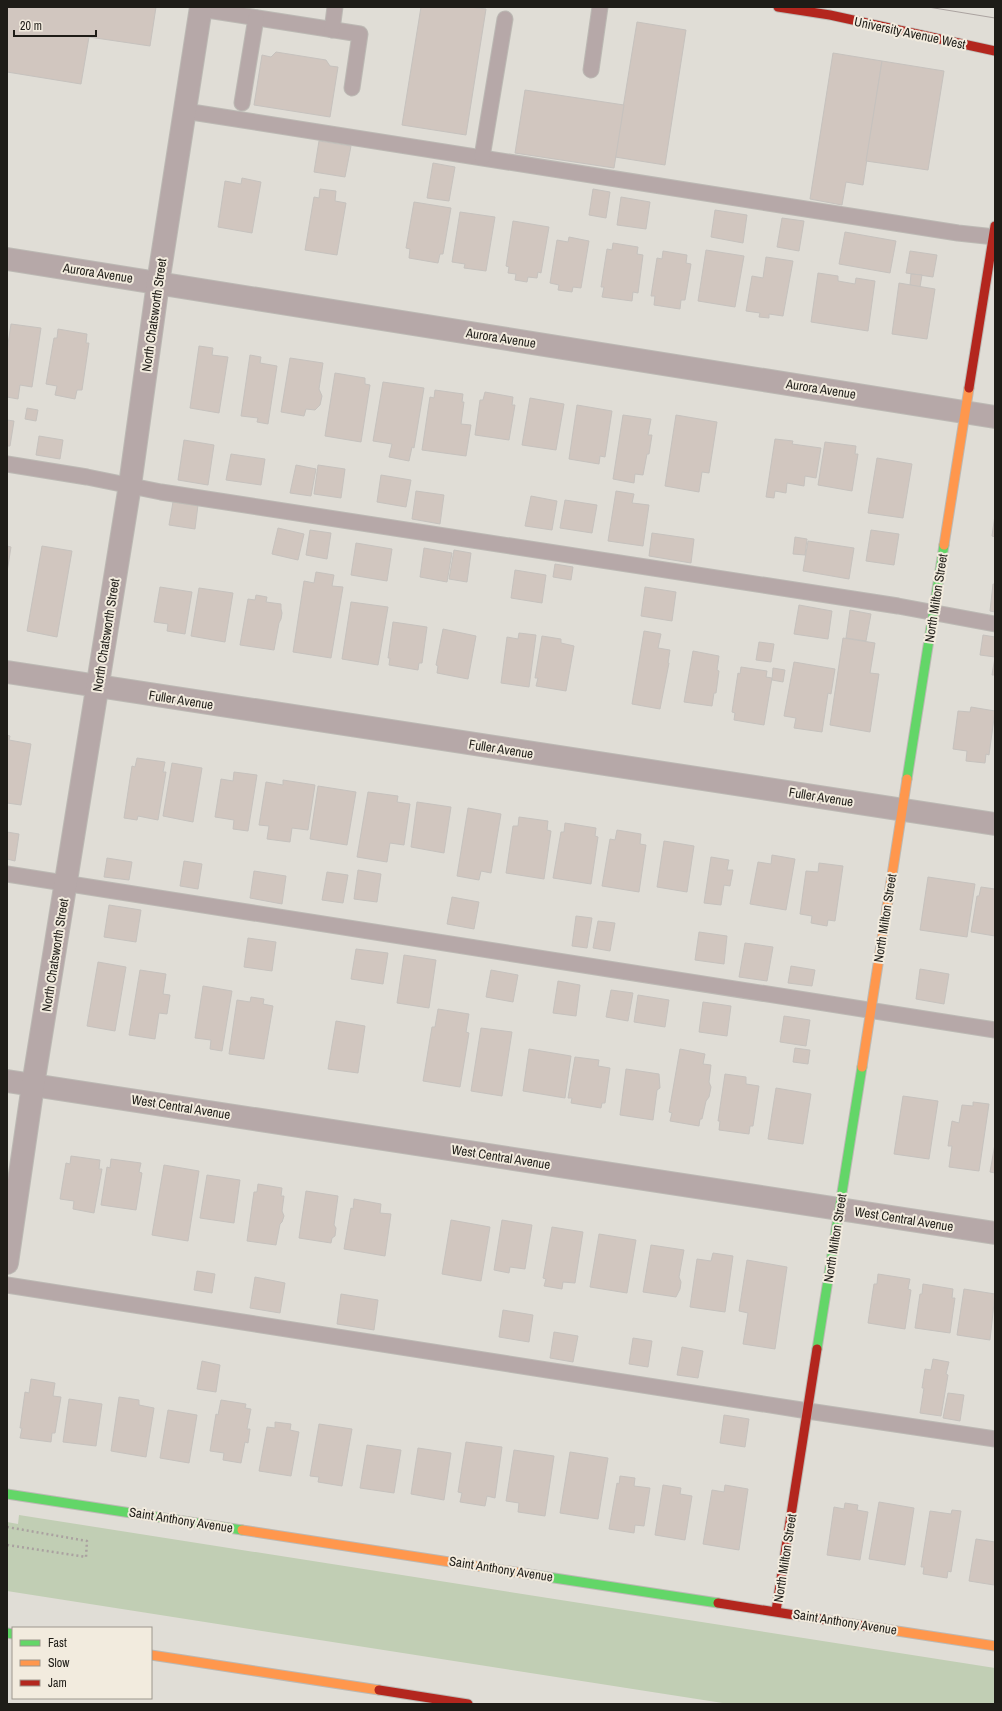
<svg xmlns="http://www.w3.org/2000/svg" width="1002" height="1711" viewBox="0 0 1002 1711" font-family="'Archivo Narrow',sans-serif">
  <rect width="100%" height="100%" fill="#e0ddd6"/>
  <!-- green -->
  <polygon fill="#c1ceb4" points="19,1515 995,1668 995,1704 729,1704 7,1591 7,1522 18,1524"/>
  <!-- building -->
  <g fill="#d1c6bf" stroke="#c6c2be">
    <polygon points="7,7 156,7 150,46 89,37 81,84 7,72"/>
    <polygon points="421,7 470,7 486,9 466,135 402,125"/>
    <polygon points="637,22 686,30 665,165 615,157"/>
    <polygon points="276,52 326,60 330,66 338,67 330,117 254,105 262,55 271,57"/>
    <polygon points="833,53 882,61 863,185 846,182 842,205 810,199"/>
    <polygon points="882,61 944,71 928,170 866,161"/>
    <polygon points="525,90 624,105 614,168 515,153"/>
    <polygon points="319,141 351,146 345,177 314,172"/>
    <polygon points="433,163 455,167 449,201 427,198"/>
    <polygon points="242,178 261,182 252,233 218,227 225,181 241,184"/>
    <polygon points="320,189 336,191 335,201 346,203 337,255 305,250 314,197 319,198"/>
    <polygon points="593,189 610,192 606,218 589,215"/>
    <polygon points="621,197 650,202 646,229 617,225"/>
    <polygon points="414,202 451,208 443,254 440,254 438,263 409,258 410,249 406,248"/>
    <polygon points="715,210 747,215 743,243 711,237"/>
    <polygon points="460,212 495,217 486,271 464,268 465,264 452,262"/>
    <polygon points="782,218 804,221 799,251 777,247"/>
    <polygon points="513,221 549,227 541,273 538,272 537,278 528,277 527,282 515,280 516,274 508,273 509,267 506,266"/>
    <polygon points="845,232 896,241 890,273 839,264"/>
    <polygon points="569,237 589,241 581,288 573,287 572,292 558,290 559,285 550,283 557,240 568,242"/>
    <polygon points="613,243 638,247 637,254 643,255 638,293 633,292 632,301 602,297 604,287 601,287 607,249 612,250"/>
    <polygon points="706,250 744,256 735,307 698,301"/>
    <polygon points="663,251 687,255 686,263 691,264 685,300 681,300 680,309 654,305 655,296 651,296 657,258 662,259"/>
    <polygon points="910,251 937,255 933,277 906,273"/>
    <polygon points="766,257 793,261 783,316 769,314 769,318 759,317 760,313 746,311 752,276 763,278"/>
    <polygon points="818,273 838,276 838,281 855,284 856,278 875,281 868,331 811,322"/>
    <polygon points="911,274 922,275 920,287 910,285"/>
    <polygon points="899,283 935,289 927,339 892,334"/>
    <polygon points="11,324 41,328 32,387 20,385 18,399 7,397 7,351"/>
    <polygon points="58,329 87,334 86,343 89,343 82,390 77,390 75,399 55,395 57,386 46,384 54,338 57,338"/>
    <polygon points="199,346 213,348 212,355 228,357 219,413 190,408"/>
    <polygon points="250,355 261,357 260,363 277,366 268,424 257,422 258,418 241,416"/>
    <polygon points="290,358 323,363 319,389 322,396 320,405 315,410 306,409 304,416 281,412"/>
    <polygon points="335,373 365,378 365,384 370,385 361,442 325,436"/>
    <polygon points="383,382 424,388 414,448 412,447 409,461 389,457 392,444 373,441"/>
    <polygon points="435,390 463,394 462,402 464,402 461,424 471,425 466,456 422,450 430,397 434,398"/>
    <polygon points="485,392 513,397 512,405 515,405 509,440 475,435 480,400 483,400"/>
    <polygon points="530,398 564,404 556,450 522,445"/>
    <polygon points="577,405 612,411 605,457 600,456 599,464 569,459"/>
    <polygon points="27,408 38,410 36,421 25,419"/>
    <polygon points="623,415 651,419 648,435 652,435 649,454 647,454 643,475 635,474 634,483 613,479"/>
    <polygon points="676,415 717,422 709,473 702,472 699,492 665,486"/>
    <polygon points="7,420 14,421 10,446 7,446"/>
    <polygon points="39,436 63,440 60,459 36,455"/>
    <polygon points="775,439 793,441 792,444 821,448 816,478 805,476 804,486 787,483 786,493 775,491 774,498 766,497"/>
    <polygon points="184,440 214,445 208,485 178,480"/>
    <polygon points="825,442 856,446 855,454 858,454 852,491 818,485"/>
    <polygon points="231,454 265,459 261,485 226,480"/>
    <polygon points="877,458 912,464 903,518 868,513"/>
    <polygon points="296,465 316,469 311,496 290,493"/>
    <polygon points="318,465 345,469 341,498 314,494"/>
    <polygon points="381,475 411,480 406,507 377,502"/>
    <polygon points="416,491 444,495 440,524 412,519"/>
    <polygon points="616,491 634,494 632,503 649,505 643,546 608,541"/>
    <polygon points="531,496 557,501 552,530 525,526"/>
    <polygon points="565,500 597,505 592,533 560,528"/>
    <polygon points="173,502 198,505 195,529 169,525"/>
    <polygon points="995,515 995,537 992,536"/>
    <polygon points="278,528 304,534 298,560 272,554"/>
    <polygon points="310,530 331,533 327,559 306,555"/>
    <polygon points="871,530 899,534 894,565 866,561"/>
    <polygon points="652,533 694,539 691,563 649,556"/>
    <polygon points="795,537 807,539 805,555 793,554"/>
    <polygon points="808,541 854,548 849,579 803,571"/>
    <polygon points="356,543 392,549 387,581 351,575"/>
    <polygon points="7,546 11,547 7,572"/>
    <polygon points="42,546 72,551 57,637 27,631"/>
    <polygon points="424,548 452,553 447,582 420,577"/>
    <polygon points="454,550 471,553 467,582 449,579"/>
    <polygon points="555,564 573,567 571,580 553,577"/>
    <polygon points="515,570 546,575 542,603 511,598"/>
    <polygon points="316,572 334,575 332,586 343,587 331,658 293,652 304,581 314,583"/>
    <polygon points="993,584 995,584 995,612 990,611"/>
    <polygon points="160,587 192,592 185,634 167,631 168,624 154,622"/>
    <polygon points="645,587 676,592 672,621 641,616"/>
    <polygon points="199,588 233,593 225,642 191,636"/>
    <polygon points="256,595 267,597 266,602 281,604 281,609 282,613 281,619 279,623 274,650 240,645 248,599 255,600"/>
    <polygon points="351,602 388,607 378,665 342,659"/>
    <polygon points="799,605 832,611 828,639 794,634"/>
    <polygon points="850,610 871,614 866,641 846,638"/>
    <polygon points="393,622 427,627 422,663 419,663 418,670 389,665 390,658 388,658"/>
    <polygon points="443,629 476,636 468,679 437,673 438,666 436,665"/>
    <polygon points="644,631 661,634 658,648 670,650 668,663 669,663 660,709 632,704"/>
    <polygon points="519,633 536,635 529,687 501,683 507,637 518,639"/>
    <polygon points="983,635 995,637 995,675 992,675 995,657 980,655"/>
    <polygon points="542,636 561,639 561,643 574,646 566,691 536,686 538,678 535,678"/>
    <polygon points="843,638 875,643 870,673 879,674 870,732 830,725"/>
    <polygon points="759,642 774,644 771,662 756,660"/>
    <polygon points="693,651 719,656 717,670 719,671 716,693 714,693 712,706 684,702"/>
    <polygon points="794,662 835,669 831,694 828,693 822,732 794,728 796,718 784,716"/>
    <polygon points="741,667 767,671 766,677 772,678 764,725 734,720 735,713 732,712 738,673 740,674"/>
    <polygon points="773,668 785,670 783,682 772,680"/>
    <polygon points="971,707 995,711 989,755 986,754 985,763 966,761 967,751 953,749 958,711 970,712"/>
    <polygon points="7,735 10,736 9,740 31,744 21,805 7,803"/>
    <polygon points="137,758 165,762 163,772 166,772 158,820 138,816 137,820 124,818 132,766 135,767"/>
    <polygon points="172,763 202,768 193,822 163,816"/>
    <polygon points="234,772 257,775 248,831 233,829 234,820 215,817 221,779 233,781"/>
    <polygon points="283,780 315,785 308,830 292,828 290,842 267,839 269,826 259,825 266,782 283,785"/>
    <polygon points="318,786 356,792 347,845 310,839"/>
    <polygon points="368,792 398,796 397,802 410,804 404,845 390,843 387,862 357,857"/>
    <polygon points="417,802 451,807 444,853 411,847"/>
    <polygon points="468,808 501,814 491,873 481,871 479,880 457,876"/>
    <polygon points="519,817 548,821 547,830 551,831 544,879 506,873 513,826 518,826"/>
    <polygon points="565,823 596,828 595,836 598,837 591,884 553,878 561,832 564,832"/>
    <polygon points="617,830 641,834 640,844 646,845 639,892 602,886 610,839 615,840"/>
    <polygon points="7,832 19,834 15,861 7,859"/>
    <polygon points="664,841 694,846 687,892 657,887"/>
    <polygon points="772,855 795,859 786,910 750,904 758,862 771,864"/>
    <polygon points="711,857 729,860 727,870 733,870 730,886 724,885 721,905 704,903"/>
    <polygon points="107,858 132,862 129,880 104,877"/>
    <polygon points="184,861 202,864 198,889 180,886"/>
    <polygon points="819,863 843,866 835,921 828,920 827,926 811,923 812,916 800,914 806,871 818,872"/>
    <polygon points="358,870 381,874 377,902 354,899"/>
    <polygon points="254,871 286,876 282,904 250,898"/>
    <polygon points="327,872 348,875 343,903 322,900"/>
    <polygon points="928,877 975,884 967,937 920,930"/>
    <polygon points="981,887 995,889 995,936 971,932 977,896 979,896"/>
    <polygon points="452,897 479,902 474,929 447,924"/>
    <polygon points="109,905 141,910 136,942 104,937"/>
    <polygon points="576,916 592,918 587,948 572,946"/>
    <polygon points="598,921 615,923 610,951 593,948"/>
    <polygon points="699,932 727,936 724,964 695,960"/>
    <polygon points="248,938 276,942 272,971 244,967"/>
    <polygon points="745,943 773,947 767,981 739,977"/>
    <polygon points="356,949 388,953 383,984 351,979"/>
    <polygon points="404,955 436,960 429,1008 397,1003"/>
    <polygon points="98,962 126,967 115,1031 87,1026"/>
    <polygon points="791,966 815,970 812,986 788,983"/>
    <polygon points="920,969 949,974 944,1004 916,999"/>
    <polygon points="140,970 166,974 163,994 170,995 167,1014 159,1013 155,1039 129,1035"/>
    <polygon points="491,970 518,975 513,1002 486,997"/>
    <polygon points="558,981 580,985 576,1016 553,1013"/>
    <polygon points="203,986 232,991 222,1051 210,1049 211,1040 195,1038"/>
    <polygon points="611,990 633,993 628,1021 606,1017"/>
    <polygon points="638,995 669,1000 665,1027 634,1022"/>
    <polygon points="251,997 264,999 263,1004 273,1006 264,1059 229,1054 237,1000 250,1002"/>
    <polygon points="703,1002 731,1006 727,1036 699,1032"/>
    <polygon points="438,1009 469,1014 466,1032 469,1033 460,1087 423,1081 432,1027 435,1027"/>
    <polygon points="784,1016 810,1020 806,1046 780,1042"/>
    <polygon points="336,1021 365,1026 358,1073 328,1069"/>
    <polygon points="481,1028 512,1032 502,1096 471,1091"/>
    <polygon points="795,1048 810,1050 808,1064 793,1062"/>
    <polygon points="529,1049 571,1056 565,1098 523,1091"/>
    <polygon points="680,1049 705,1054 703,1064 711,1065 709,1082 711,1087 709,1097 706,1101 702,1119 700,1119 699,1126 670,1121 672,1113 669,1112"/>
    <polygon points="575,1057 599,1060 598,1066 610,1068 605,1103 602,1103 601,1108 571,1103 572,1098 568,1098"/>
    <polygon points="626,1069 659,1074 660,1088 657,1090 653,1120 620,1115"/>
    <polygon points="725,1074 746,1077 746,1084 759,1086 753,1126 750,1126 749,1134 719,1130 720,1121 718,1121"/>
    <polygon points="776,1088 811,1094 803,1144 768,1139"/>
    <polygon points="903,1096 938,1101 929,1159 894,1154"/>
    <polygon points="973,1102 989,1104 979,1171 949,1167 952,1146 948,1146 952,1121 959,1123 962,1105 973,1106"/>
    <polygon points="995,1144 995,1173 990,1172"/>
    <polygon points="71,1156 100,1160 99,1169 102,1169 94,1213 73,1209 74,1201 60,1199 66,1163 70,1164"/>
    <polygon points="111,1159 141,1163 139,1172 142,1173 136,1210 101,1205 107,1167 110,1168"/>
    <polygon points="164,1165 199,1171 188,1241 152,1235"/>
    <polygon points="207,1175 240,1180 234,1223 200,1218"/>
    <polygon points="258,1184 282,1188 281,1196 284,1196 282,1211 284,1216 282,1222 280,1224 276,1245 247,1241 254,1192 257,1192"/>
    <polygon points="306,1191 338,1196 334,1225 336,1228 335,1236 332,1238 331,1243 299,1238"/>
    <polygon points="354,1199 381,1204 380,1213 391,1214 385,1256 344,1249 351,1208 353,1209"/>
    <polygon points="451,1220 490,1227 481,1281 442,1274"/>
    <polygon points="502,1220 532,1225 525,1269 510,1267 509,1273 494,1270"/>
    <polygon points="552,1227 583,1232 575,1283 563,1282 562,1289 544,1286 546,1279 543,1278"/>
    <polygon points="599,1234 636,1240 627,1293 590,1287"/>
    <polygon points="651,1245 684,1250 679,1277 681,1282 680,1289 676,1297 643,1292"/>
    <polygon points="713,1253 733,1256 725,1312 690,1307 697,1259 711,1261"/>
    <polygon points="747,1260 787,1267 775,1349 743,1344 748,1313 739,1311"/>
    <polygon points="197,1271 215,1274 212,1293 194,1290"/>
    <polygon points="878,1274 910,1279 908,1289 911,1290 905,1329 868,1323 874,1284 877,1284"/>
    <polygon points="255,1277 285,1283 280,1313 250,1308"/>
    <polygon points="923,1284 953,1289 952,1298 955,1298 950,1333 915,1328 920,1294 922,1294"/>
    <polygon points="964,1289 995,1294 990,1340 957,1335"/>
    <polygon points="341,1294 378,1300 374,1330 337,1324"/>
    <polygon points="503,1310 533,1315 529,1342 499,1337"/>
    <polygon points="554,1332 578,1336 573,1362 550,1358"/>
    <polygon points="633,1338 652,1341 648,1367 629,1364"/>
    <polygon points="682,1347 703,1351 698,1378 677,1375"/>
    <polygon points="933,1359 949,1362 946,1374 948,1375 941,1416 920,1413 924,1388 922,1388 925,1369 931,1370"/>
    <polygon points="202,1361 220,1365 216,1392 197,1389"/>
    <polygon points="31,1379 55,1383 53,1396 61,1397 55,1433 52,1433 51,1442 20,1438 22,1428 20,1428 25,1392 29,1393"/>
    <polygon points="948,1393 964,1395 960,1421 943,1418"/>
    <polygon points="119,1397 139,1400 139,1405 154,1408 146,1457 111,1451"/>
    <polygon points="69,1399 102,1404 96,1446 63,1442"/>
    <polygon points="221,1400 246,1404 245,1408 251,1409 247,1429 250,1429 248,1443 245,1442 241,1463 223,1460 224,1453 210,1451 216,1414 218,1415"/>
    <polygon points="168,1410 197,1415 189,1463 160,1458"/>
    <polygon points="724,1415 749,1419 745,1447 720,1443"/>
    <polygon points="275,1422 291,1424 290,1430 299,1432 291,1476 259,1471 267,1427 275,1428"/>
    <polygon points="319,1424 352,1429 342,1486 318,1482 319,1477 310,1476"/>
    <polygon points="466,1442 502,1447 495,1498 487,1496 485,1506 460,1502 462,1493 458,1492"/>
    <polygon points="367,1445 401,1450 394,1493 360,1488"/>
    <polygon points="418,1448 451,1453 444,1500 411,1494"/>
    <polygon points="514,1450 554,1456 545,1516 518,1512 519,1503 506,1501"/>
    <polygon points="570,1452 608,1458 598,1519 560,1513"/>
    <polygon points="620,1476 635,1478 634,1486 650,1488 644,1526 635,1525 634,1533 609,1529 617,1483 619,1484"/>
    <polygon points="663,1485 681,1488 680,1494 692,1496 685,1540 655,1535"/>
    <polygon points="725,1485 748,1489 739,1550 703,1544 712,1490 724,1492"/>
    <polygon points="879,1502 914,1508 905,1565 869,1559"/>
    <polygon points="845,1503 858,1505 857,1510 868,1512 860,1560 827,1555 834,1507 844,1509"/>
    <polygon points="952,1510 961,1511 951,1572 948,1571 947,1578 923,1574 924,1567 921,1567 930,1511 951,1514"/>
    <polygon points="976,1539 995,1542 994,1585 969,1581"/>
  </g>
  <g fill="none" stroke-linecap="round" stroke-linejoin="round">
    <!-- lane casing -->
    <g stroke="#bcb9b4" stroke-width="17">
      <g id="lane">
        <polyline points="201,9 360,34 352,88"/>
        <polyline points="332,30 335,7"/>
        <polyline points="591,70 600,7"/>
        <polyline points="242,103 256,18"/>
        <polyline points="185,111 958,233 995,237"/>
        <polyline points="482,157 505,19"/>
        <polyline points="7,464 87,477 161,492 898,606 995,624"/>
        <polyline points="7,874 995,1030"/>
        <polyline points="7,1285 808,1411 995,1439"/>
      </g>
    </g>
    <!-- street casing -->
    <g stroke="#bcb9b4" stroke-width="24">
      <g id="street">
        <polyline points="7,259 995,417"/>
        <polyline points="7,672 995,824"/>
        <polyline points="7,1081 995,1233"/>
        <polyline points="7,1263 33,1085 130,485 158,283 201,7"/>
      </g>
    </g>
    <!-- fast casing -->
    <g stroke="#bcb9b4" stroke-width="11">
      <g id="fast">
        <polyline points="907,779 944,545"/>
        <polyline points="817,1349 862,1067"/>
        <polyline points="7,1494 242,1530"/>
        <polyline points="528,1574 718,1603"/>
        <polyline points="7,1633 13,1634"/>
      </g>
    </g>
    <!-- slow casing -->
    <g stroke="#bcb9b4" stroke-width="11">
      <g id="slow">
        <polyline points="944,545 969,388"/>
        <polyline points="862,1067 907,779"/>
        <polyline points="242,1530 528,1574"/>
        <polyline points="884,1629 995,1646"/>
        <polyline points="151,1655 379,1690"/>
      </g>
    </g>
    <!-- jam casing -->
    <g stroke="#bcb9b4" stroke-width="11">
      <g id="jam">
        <polyline points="778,7 830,15 995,51"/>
        <polyline points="969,388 995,226"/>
        <polyline points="718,1603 884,1629"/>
        <polyline points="776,1611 817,1349"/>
        <polyline points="379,1690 468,1704"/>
      </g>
    </g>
    <!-- path -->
    <polyline stroke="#aaa1a0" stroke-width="2.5" stroke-dasharray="2 3" stroke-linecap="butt" points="7,1527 87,1541 86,1557 7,1545"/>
    <!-- lane -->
    <use href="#lane" stroke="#b6a8a8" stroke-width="15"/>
    <!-- street -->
    <use href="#street" stroke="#b6a8a8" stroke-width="22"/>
    <!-- fast -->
    <use href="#fast" stroke="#63d668" stroke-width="9"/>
    <!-- slow -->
    <use href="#slow" stroke="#ff974d" stroke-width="9"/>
    <!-- jam -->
    <use href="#jam" stroke="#b3261e" stroke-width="9"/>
    <!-- tram -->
    <polyline stroke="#aba3a0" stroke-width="1" points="928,7 995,18"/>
  </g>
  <g text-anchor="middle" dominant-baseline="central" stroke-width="4" stroke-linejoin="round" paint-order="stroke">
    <!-- street labels -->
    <g font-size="13" fill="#1e1c17" stroke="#f2ebde">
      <text transform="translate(910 33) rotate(12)">University Avenue West</text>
      <text transform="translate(98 273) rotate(9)">Aurora Avenue</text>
      <text transform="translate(154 315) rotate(-82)">North Chatsworth Street</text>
      <text transform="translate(501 338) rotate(9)">Aurora Avenue</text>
      <text transform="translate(821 389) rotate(9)">Aurora Avenue</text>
      <text transform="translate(936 598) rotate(-81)">North Milton Street</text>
      <text transform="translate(106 635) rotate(-81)">North Chatsworth Street</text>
      <text transform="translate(181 700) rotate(9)">Fuller Avenue</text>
      <text transform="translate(501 749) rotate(9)">Fuller Avenue</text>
      <text transform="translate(821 797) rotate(9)">Fuller Avenue</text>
      <text transform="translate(885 918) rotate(-81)">North Milton Street</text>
      <text transform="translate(55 955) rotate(-81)">North Chatsworth Street</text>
      <text transform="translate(181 1107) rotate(9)">West Central Avenue</text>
      <text transform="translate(501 1157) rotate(9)">West Central Avenue</text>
      <text transform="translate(904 1219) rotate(9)">West Central Avenue</text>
      <text transform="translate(835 1238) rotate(-81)">North Milton Street</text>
      <text transform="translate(181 1520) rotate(9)">Saint Anthony Avenue</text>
      <text transform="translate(785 1558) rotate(-81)">North Milton Street</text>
      <text transform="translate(501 1569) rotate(9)">Saint Anthony Avenue</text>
      <text transform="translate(845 1622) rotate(9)">Saint Anthony Avenue</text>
    </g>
  </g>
  <!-- border -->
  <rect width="1002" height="1711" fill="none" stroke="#1e1c17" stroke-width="16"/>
  <!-- legend -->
  <rect x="12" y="1627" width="140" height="72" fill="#f2ebde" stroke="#9d988e"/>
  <rect x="20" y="1640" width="20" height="6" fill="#63d668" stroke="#9d988e"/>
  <text x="48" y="1647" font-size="12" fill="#1e1c17">Fast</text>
  <rect x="20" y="1660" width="20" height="6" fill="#ff974d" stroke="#9d988e"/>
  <text x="48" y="1667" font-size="12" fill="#1e1c17">Slow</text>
  <rect x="20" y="1680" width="20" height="6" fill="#b3261e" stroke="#9d988e"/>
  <text x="48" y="1687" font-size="12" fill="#1e1c17">Jam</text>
  <!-- scale -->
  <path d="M14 30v6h82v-6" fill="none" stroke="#1e1c17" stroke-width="2"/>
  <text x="20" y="30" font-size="12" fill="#1e1c17" stroke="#f2ebde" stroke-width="3" paint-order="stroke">20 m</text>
</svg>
